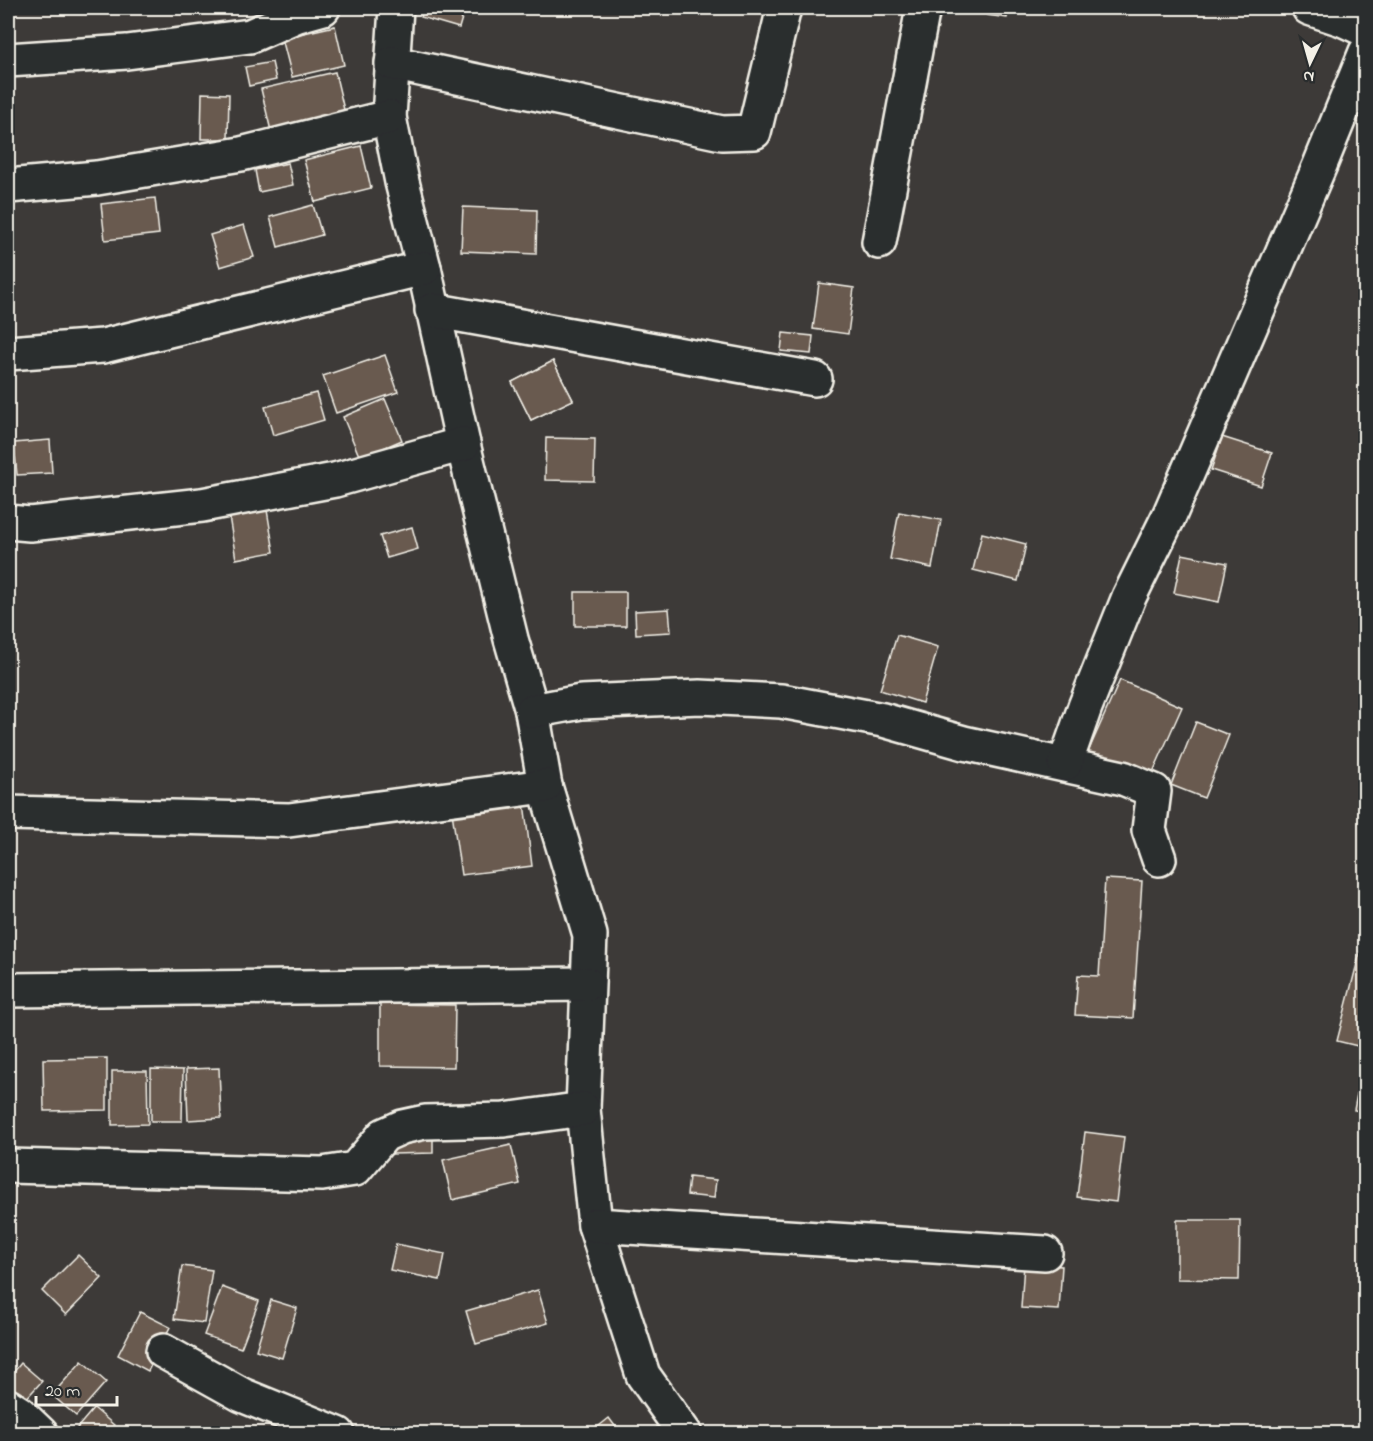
<svg xmlns="http://www.w3.org/2000/svg" width="1373" height="1441" viewBox="0 0 1373 1441" font-family="'Indie Flower',sans-serif">
  <rect width="100%" height="100%" fill="#3d3a38"/>
  <filter id="ink" filterUnits="userSpaceOnUse"><feTurbulence type="fractalNoise" baseFrequency=".0167" numOctaves="2"/><feDisplacementMap in="SourceGraphic" scale="12" xChannelSelector="R" yChannelSelector="G"/><feConvolveMatrix kernelMatrix="1 2 1 2 8 2 1 2 1" color-interpolation-filters="sRGB"/></filter>
  <g filter="url(#ink)">
    <!-- building -->
    <g fill="#695a50" stroke="#f4f1e8" stroke-width="1.5">
      <polygon points="423,8 465,8 459,28 421,17"/>
      <polygon points="988,8 1009,8 1007,18 987,15"/>
      <polygon points="335,26 344,65 292,77 282,38"/>
      <polygon points="272,62 276,80 249,86 245,67"/>
      <polygon points="335,72 345,114 271,131 261,89"/>
      <polygon points="202,93 229,94 228,139 201,139"/>
      <polygon points="361,146 371,188 315,202 304,160"/>
      <polygon points="288,163 293,185 259,192 255,170"/>
      <polygon points="155,198 159,234 105,240 101,204"/>
      <polygon points="313,205 322,235 278,247 270,217"/>
      <polygon points="463,207 537,210 536,254 461,251"/>
      <polygon points="244,225 254,257 220,267 210,235"/>
      <polygon points="819,283 854,288 848,334 813,329"/>
      <polygon points="783,333 813,336 811,354 781,351"/>
      <polygon points="385,355 398,392 336,413 323,376"/>
      <polygon points="553,361 573,400 531,420 512,382"/>
      <polygon points="553,361 573,400 531,420 512,382"/>
      <polygon points="316,393 324,420 273,435 265,407"/>
      <polygon points="385,399 402,440 360,458 343,417"/>
      <polygon points="1222,437 1272,453 1261,486 1211,470"/>
      <polygon points="546,438 595,439 594,481 545,480"/>
      <polygon points="50,440 52,473 17,475 14,443"/>
      <polygon points="265,498 274,552 236,559 227,504"/>
      <polygon points="899,512 941,520 932,568 890,559"/>
      <polygon points="412,527 418,549 387,558 380,536"/>
      <polygon points="982,533 1026,544 1018,581 973,570"/>
      <polygon points="1182,554 1227,563 1219,602 1174,593"/>
      <rect x="575" y="592" width="51" height="34"/>
      <polygon points="669,609 671,632 636,634 635,611"/>
      <polygon points="897,635 938,647 922,703 880,690"/>
      <polygon points="1120,680 1182,707 1150,779 1088,752"/>
      <polygon points="1196,722 1229,735 1204,798 1171,785"/>
      <polygon points="524,803 532,866 461,875 452,812"/>
      <polygon points="1105,879 1142,881 1133,1018 1075,1015 1078,975 1099,976"/>
      <polygon points="1361,948 1366,950 1366,1048 1337,1041"/>
      <polygon points="380,1004 455,1005 454,1067 380,1066"/>
      <polygon points="107,1058 107,1110 44,1111 43,1059"/>
      <polygon points="1363,1062 1366,1062 1366,1112 1354,1110"/>
      <polygon points="219,1068 221,1118 188,1120 186,1069"/>
      <polygon points="151,1069 183,1070 182,1121 151,1121"/>
      <polygon points="112,1071 147,1071 148,1124 112,1125"/>
      <polygon points="1085,1132 1124,1137 1116,1202 1077,1197"/>
      <polygon points="433,1134 433,1153 392,1154 392,1135"/>
      <polygon points="511,1145 520,1184 452,1200 443,1160"/>
      <polygon points="689,1177 716,1180 714,1198 687,1195"/>
      <polygon points="1177,1220 1240,1220 1239,1280 1177,1279"/>
      <polygon points="396,1244 445,1254 440,1280 390,1270"/>
      <polygon points="78,1255 102,1278 66,1315 42,1291"/>
      <polygon points="1024,1264 1062,1266 1059,1310 1021,1308"/>
      <polygon points="182,1266 212,1270 204,1323 174,1319"/>
      <polygon points="222,1287 259,1301 241,1348 204,1335"/>
      <polygon points="538,1290 548,1323 476,1344 466,1311"/>
      <polygon points="271,1300 297,1308 282,1358 256,1350"/>
      <polygon points="140,1312 170,1327 148,1371 118,1355"/>
      <polygon points="82,1361 106,1382 76,1416 52,1395"/>
      <polygon points="21,1363 42,1381 24,1401 8,1386 8,1379"/>
      <polygon points="94,1408 114,1425 107,1434 72,1434"/>
      <polygon points="609,1418 621,1434 589,1434"/>
    </g>
    <g fill="none" stroke-linecap="round" stroke-linejoin="round">
      <!-- minor casing -->
      <g stroke="#f4f1e8" stroke-width="38">
        <g id="minor">
          <polyline points="396,8 389,117 402,182 424,268 463,444 511,639 532,711 545,786 590,935 583,1109 595,1225 643,1375 685,1434"/>
          <polyline points="1309,8 1342,19 1366,30"/>
          <polyline points="8,60 127,52 250,36 298,15 323,8"/>
          <polyline points="392,63 722,133 754,132 784,8"/>
          <polyline points="8,186 97,178 241,154 389,117"/>
          <polyline points="879,242 923,8"/>
          <polyline points="432,310 815,379"/>
          <polyline points="8,353 103,346 424,268"/>
          <polyline points="8,522 30,524 202,505 335,480 463,444"/>
          <polyline points="532,711 581,702 700,697 781,701 883,720 964,743 1123,778 1154,791 1149,830 1159,859"/>
          <polyline points="1065,764 1085,707 1129,597 1169,516 1320,165 1366,52"/>
          <polyline points="8,813 289,820 545,786"/>
          <polyline points="8,990 587,984"/>
          <polyline points="8,1166 322,1174 355,1169 384,1135 402,1127 425,1122 504,1120 583,1109"/>
          <polyline points="595,1225 1045,1253"/>
          <polyline points="163,1351 242,1395 338,1434"/>
          <polyline points="8,1406 19,1413 41,1434"/>
        </g>
      </g>
      <!-- minor -->
      <use href="#minor" stroke="#2a2d2e" stroke-width="33"/>
    </g>
  </g>
  <!-- margin -->
  <rect width="1373" height="1441" fill="none" stroke="#2a2d2e" stroke-width="30"/>
  <rect x="15" y="15" width="1343" height="1411" fill="none" stroke="#f4f1e8" stroke-width="2" filter="url(#ink)"/>
  <!-- north arrow -->
  <g transform="translate(1310 63) rotate(185)" stroke="#2a2d2e" stroke-width="4.5" paint-order="stroke">
  <path d="M0-4.5L10 22L0 15L-10 22Z" fill="#f4f1e8"/>
  <text y="-9" font-size="16" font-weight="bold" text-anchor="middle" fill="#f4f1e8">N</text>
  </g>
  <!-- scale -->
  <path d="M36 1396v9h81v-9" fill="none" stroke="#f4f1e8" stroke-width="3"/>
  <text x="45" y="1396" font-size="18" fill="#f4f1e8" stroke="#2a2d2e" stroke-width="4.5" paint-order="stroke">20 m</text>
</svg>
